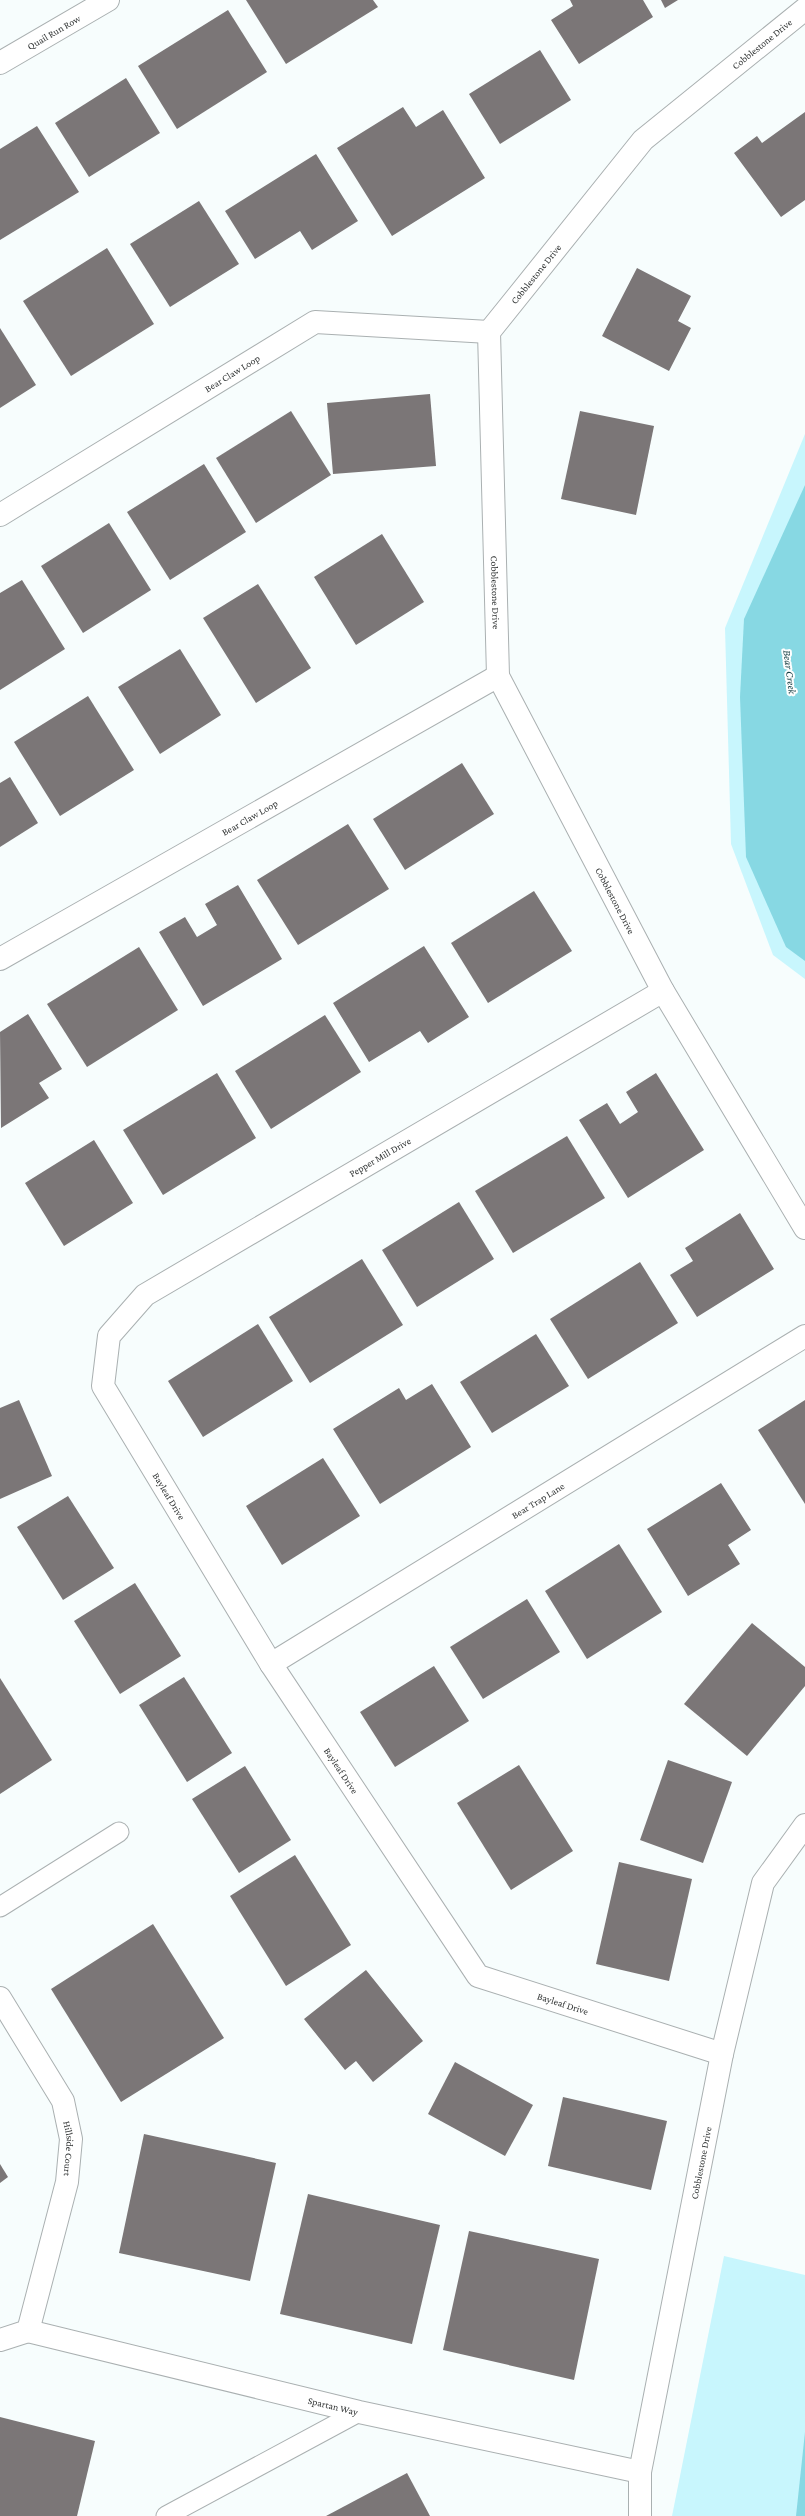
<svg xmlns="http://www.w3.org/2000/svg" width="805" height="2516" viewBox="0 0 805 2516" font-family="'Crimson Pro',serif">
  <rect width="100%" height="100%" fill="#f7fdfd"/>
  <!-- green -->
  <g fill="#c8f6fd">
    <polygon points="805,434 805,979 773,955 731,844 725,628"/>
    <polygon points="724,2256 805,2275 805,2516 672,2516"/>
  </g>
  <!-- water -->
  <g fill="#87d8e3">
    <polygon points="805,485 805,961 786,947 746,857 740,697 744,619"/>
    <polygon points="805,2432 805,2516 796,2516"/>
  </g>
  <!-- building -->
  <g fill="#7b7677">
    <polygon points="246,0 373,0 378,7 286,64"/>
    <polygon points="570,0 643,0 653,17 579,64 551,20 573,6"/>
    <polygon points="661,0 678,0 665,8"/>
    <polygon points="228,10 267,72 177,129 138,66"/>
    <polygon points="540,50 571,100 500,144 469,94"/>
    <polygon points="126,78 160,133 89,177 55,123"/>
    <polygon points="403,107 416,127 443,110 485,178 392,236 337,148"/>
    <polygon points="805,112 805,200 781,217 734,153 757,136 762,143"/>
    <polygon points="37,126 79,192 0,240 0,149"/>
    <polygon points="316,154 358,221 312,250 300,231 255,259 225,211"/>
    <polygon points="199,201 239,264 170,307 130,244"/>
    <polygon points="107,248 154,324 71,376 23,301"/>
    <polygon points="637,268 691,296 678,321 691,328 669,371 602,336"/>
    <polygon points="0,328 36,385 0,408"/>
    <polygon points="430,394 436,466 333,474 327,403"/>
    <polygon points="291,411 331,475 256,523 216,458"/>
    <polygon points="580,411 654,426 636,515 561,499"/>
    <polygon points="204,464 246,532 170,580 127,512"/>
    <polygon points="109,523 151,590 83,633 41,566"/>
    <polygon points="382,534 424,602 356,645 314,577"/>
    <polygon points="22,580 65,649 0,690 0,593"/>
    <polygon points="258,584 311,668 256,703 203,618"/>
    <polygon points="180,649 221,715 160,754 118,687"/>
    <polygon points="88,696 134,770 60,816 14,742"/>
    <polygon points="462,763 494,814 405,870 373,819"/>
    <polygon points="10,777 38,823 0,847 0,783"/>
    <polygon points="348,824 389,889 298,945 257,880"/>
    <polygon points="238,885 282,959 203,1006 159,932 185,917 197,937 217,925 205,904"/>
    <polygon points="534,891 572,951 488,1003 451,943"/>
    <polygon points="424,946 469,1017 428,1043 420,1031 369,1062 333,1003"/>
    <polygon points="139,947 178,1010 87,1067 47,1004"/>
    <polygon points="28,1014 62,1069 39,1083 49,1098 1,1128 0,1032"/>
    <polygon points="325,1015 361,1072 271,1129 235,1071"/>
    <polygon points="217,1073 256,1138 163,1195 123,1130"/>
    <polygon points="656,1073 704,1150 628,1198 579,1120 607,1103 620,1124 638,1112 626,1092"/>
    <polygon points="567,1136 605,1198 513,1253 475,1191"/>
    <polygon points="94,1140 133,1203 64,1246 25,1183"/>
    <polygon points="459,1202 494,1259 417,1307 382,1250"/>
    <polygon points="740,1213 774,1269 697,1317 670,1275 693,1261 685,1248"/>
    <polygon points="362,1259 403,1325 310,1383 269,1317"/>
    <polygon points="640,1262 678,1323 588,1379 550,1319"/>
    <polygon points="258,1324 293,1381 203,1437 168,1381"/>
    <polygon points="536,1334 569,1386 492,1433 460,1382"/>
    <polygon points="432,1384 471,1447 380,1504 333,1429 399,1388 406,1400"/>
    <polygon points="19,1400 52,1476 0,1499 0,1408"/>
    <polygon points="805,1400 805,1504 758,1430"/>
    <polygon points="323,1458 360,1516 282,1565 246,1506"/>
    <polygon points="721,1483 751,1530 728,1545 740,1564 688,1596 647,1529"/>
    <polygon points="68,1496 114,1568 63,1600 17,1527"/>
    <polygon points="619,1544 662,1612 587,1659 545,1591"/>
    <polygon points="135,1583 181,1656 120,1694 74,1621"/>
    <polygon points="527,1599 560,1652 483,1699 450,1647"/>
    <polygon points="752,1623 805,1667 805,1686 747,1756 684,1704"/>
    <polygon points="434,1666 469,1721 395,1767 360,1712"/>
    <polygon points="184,1677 232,1753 187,1782 139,1705"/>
    <polygon points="0,1678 52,1760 0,1794"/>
    <polygon points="668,1760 732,1782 703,1863 640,1840"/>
    <polygon points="519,1765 573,1851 511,1890 457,1803"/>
    <polygon points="245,1766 291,1840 239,1873 192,1799"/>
    <polygon points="295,1855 351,1945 286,1986 230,1896"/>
    <polygon points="619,1862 692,1879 669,1981 596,1964"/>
    <polygon points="153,1924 224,2038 121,2102 51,1989"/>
    <polygon points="366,1970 423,2041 373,2082 356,2061 345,2070 304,2019"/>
    <polygon points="455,2062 533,2105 505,2156 428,2114"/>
    <polygon points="563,2097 667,2121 651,2190 548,2166"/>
    <polygon points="144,2134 276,2163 250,2281 119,2253"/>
    <polygon points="0,2164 8,2177 0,2183"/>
    <polygon points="308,2194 440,2225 412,2344 280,2314"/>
    <polygon points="469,2231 599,2259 574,2380 443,2350"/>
    <polygon points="0,2417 95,2441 77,2516 0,2516"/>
    <polygon points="407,2473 430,2516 326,2516"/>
  </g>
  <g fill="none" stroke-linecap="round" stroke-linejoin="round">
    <!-- service casing -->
    <g stroke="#aab0b1" stroke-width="21">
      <g id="service">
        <polyline points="0,1907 119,1832"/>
        <polyline points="166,2516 359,2412"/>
      </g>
    </g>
    <!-- minor casing -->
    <g stroke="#aab0b1" stroke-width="24">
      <g id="minor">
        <path id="s1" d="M805 9 643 140 489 332 498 676 663 991 805 1228"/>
        <path id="s2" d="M0 63 108 0"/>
        <path id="s3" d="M0 515 315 322 489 332"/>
        <path id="s4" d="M0 959 498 676"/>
        <path id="s5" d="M663 991 145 1295 109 1336 103 1386 271 1664 478 1976 722 2054"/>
        <path id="s6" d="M271 1664 805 1336"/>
        <path id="s7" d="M0 1998 63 2101 71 2139 67 2182 28 2331 0 2340"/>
        <path id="s8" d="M28 2331 359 2412 640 2472"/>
        <path id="s9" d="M640 2516V2472L722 2054 763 1883 805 1825"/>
      </g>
    </g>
    <!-- service -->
    <use href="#service" stroke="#fff" stroke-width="19"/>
    <!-- minor -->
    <use href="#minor" stroke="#fff" stroke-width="22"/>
  </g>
  <g text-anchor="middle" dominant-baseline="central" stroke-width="4" stroke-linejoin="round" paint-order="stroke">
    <!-- street labels -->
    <g font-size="10" fill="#333636" stroke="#fff">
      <text stroke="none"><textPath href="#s2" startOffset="62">Quail Run Row</textPath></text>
      <text transform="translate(762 44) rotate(-39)">Cobblestone Drive</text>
      <text transform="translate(536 274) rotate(-51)">Cobblestone Drive</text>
      <text stroke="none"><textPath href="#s3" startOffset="272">Bear Claw Loop</textPath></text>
      <text stroke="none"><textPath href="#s1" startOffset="715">Cobblestone Drive</textPath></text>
      <text stroke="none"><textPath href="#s4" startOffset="287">Bear Claw Loop</textPath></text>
      <text stroke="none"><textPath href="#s1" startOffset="1052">Cobblestone Drive</textPath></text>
      <text transform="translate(380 1157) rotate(-30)">Pepper Mill Drive</text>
      <text stroke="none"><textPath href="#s5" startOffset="834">Bayleaf Drive</textPath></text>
      <text stroke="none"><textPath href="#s6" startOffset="313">Bear Trap Lane</textPath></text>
      <text stroke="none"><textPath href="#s5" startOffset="1158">Bayleaf Drive</textPath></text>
      <text stroke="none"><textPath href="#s5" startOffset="1494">Bayleaf Drive</textPath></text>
      <text stroke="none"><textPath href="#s7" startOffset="169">Hillside Court</textPath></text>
      <text stroke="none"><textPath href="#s9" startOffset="359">Cobblestone Drive</textPath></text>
      <text stroke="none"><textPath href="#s8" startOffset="314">Spartan Way</textPath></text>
    </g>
    <!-- water labels -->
    <g font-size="11" font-style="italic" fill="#183f44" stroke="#fff">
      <text transform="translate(790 672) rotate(83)">Bear Creek</text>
    </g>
  </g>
</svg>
